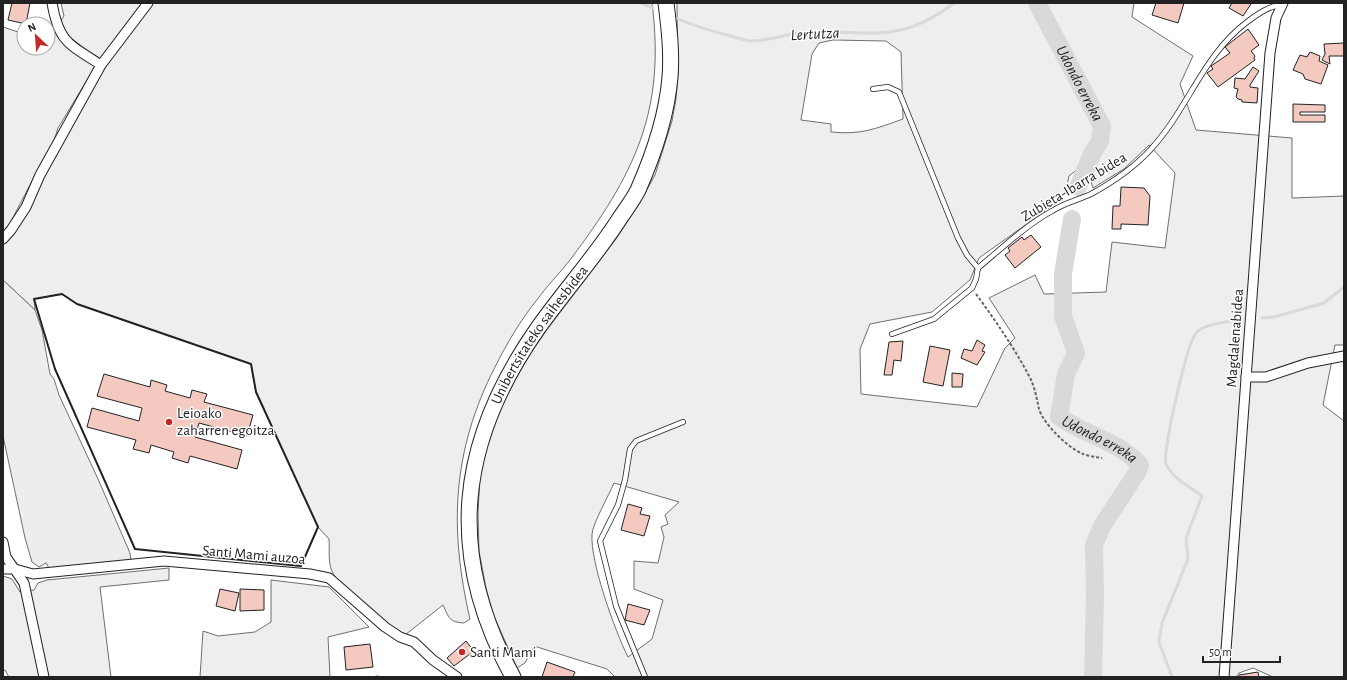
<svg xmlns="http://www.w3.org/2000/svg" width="1347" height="680" viewBox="0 0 1347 680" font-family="'Alegreya Sans',sans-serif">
  <rect width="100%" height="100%" fill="#fff"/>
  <!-- green -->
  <g fill="#eee" stroke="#6f6f6f" fill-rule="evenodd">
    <polygon points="61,3 142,3 101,57 58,128 52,147 43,160 9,225 3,231 3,27 24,34 24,48 48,48 48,24 40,24 42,21 49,24 52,34 64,16"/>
    <path d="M153 3H652C666 112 634 175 570 260 559 274 546 287 536 301 520 321 506 345 495 367 452 451 449 528 470 619L464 623C449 622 449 618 443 605L405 635C392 629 339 586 334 575 327 564 330 551 329 539L318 527 256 392 251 364 77 304 62 294 34 299 35 310 3 280V244L15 230 103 70Z"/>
    <path d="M677 3H1134L1132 17 1193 56 1180 84 1196 130 1292 138V198L1344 196V345H1335L1323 405 1344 421V677H1273L1253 668 1239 673 1236 677H615L607 669 534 646 525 663 517 668 493 614 486 588 479 551 478 514 480 474 491 429 521 366 546 331 616 239 639 204 655 175 672 121 676 99 678 74ZM833 40 886 41 901 52 903 119C875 129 861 135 831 132V124L801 120 812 54 819 43ZM1149 145 1175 173 1165 248 1112 242 1106 292 1044 294 1035 275 989 298 1015 338 1005 348 977 407 861 394 860 349 870 324 932 312 970 280 979 258 1059 201 1066 192 1069 176 1079 168 1089 176 1093 188 1124 169ZM614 483 679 502 665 515 668 524 661 527 664 537 658 563 634 561V589L663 600 652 639 628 657C615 631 590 562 592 534 593 523 609 495 614 483Z"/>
    <polygon points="169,568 169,580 100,587 111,677 9,677 5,670 3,671 3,576 12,579 20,592 34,590 38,583 47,580"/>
    <polygon points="271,580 329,587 369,627 328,637 330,677 200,677 203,631 218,636 255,632 271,622"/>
  </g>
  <!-- parking -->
  <polygon fill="#ededed" stroke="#6f6f6f" points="3,280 35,310 42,330 50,374 54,379 59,395 98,479 130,553 131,561 49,568 46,563 39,567 32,562 25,538 3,436"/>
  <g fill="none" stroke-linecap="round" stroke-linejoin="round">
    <!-- stream -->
    <g stroke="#d9d9d9" stroke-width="3">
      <polyline points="641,3 653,8"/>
      <path d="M674 17C693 26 711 31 731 36 737 38 743 40 749 41 768 42 790 32 809 32 872 30 899 45 954 3"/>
      <polyline points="1262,318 1274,317 1324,303 1344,287"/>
      <path d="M1172 677 1159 642 1162 623 1188 559 1186 538 1202 496C1190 487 1172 478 1166 464 1162 453 1187 343 1196 333 1203 324 1231 321 1242 320"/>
    </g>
    <!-- river -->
    <g stroke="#d9d9d9" stroke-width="18">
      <path id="s1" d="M1037 3 1102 126 1100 141 1092 154 1078 187"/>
      <path id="s2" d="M1072 219 1063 274V316L1076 353 1066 374 1059 417C1084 434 1121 443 1140 465L1138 471 1102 526 1094 545 1095 596 1093 677"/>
    </g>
  </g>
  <!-- building -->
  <g fill="#f3c9c0" stroke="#222">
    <polygon points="12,3 30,3 26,24 8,20"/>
    <polygon points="1156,3 1184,3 1178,23 1152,15"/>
    <polygon points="1232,3 1250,3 1251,4 1243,16 1229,8"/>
    <polygon points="1248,29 1259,45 1251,51 1255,56 1254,58 1255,60 1218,87 1207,73 1213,69 1211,66 1230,53 1225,47"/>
    <polygon points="1344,43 1344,56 1329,56 1330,64 1322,60 1325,54 1324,44"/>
    <polygon points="1310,52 1320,56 1319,61 1328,65 1321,84 1305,79 1303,74 1293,70 1300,55 1307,57"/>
    <polygon points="1253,67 1259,71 1250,85 1250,87 1258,88 1257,103 1242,102 1242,100 1238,99 1236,97 1238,89 1234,88 1235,78 1245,79"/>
    <polygon points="1293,104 1325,105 1325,112 1300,112 1300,115 1325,115 1325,122 1293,122"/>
    <polygon points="1121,187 1144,188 1150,196 1148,225 1121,224 1121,229 1112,229 1113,206 1120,206"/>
    <polygon points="1031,235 1041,247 1015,268 1005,255 1010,251 1008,248 1022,237 1024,240"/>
    <polygon points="977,340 985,345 982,351 985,352 977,365 961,358 964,349 972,351"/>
    <polygon points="903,341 901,361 894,360 892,375 884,375 889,342"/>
    <polygon points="930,346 950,350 943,386 923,382"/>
    <polygon points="952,373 963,374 962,387 952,387"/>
    <polygon points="104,374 150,387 151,380 167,385 165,391 190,398 192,390 207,394 204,402 253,415 247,436 199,423 195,437 242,450 237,469 190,456 188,463 172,458 174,452 151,445 149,453 133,449 136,440 87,427 92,408 139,421 142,408 97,396"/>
    <polygon points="628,504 642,508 640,514 650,516 644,536 621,530"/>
    <polygon points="220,589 239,593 235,611 216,606"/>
    <polygon points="240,589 264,590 264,610 240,611"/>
    <polygon points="628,604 650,610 644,625 625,620"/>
    <polygon points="466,641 474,651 454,666 447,658"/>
    <polygon points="370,644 373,667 346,670 344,647"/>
    <polygon points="547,662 575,672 573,677 542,677"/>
    <polygon points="1258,672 1259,677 1239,677 1239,675"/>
  </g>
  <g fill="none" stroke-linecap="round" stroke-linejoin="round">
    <!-- service casing -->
    <g stroke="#222" stroke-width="6">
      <g id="service">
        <polyline points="873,89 888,87 899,92 958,238 967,255 978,268"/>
        <path d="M892 334 934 319 972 288 976 279 978 268C1002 248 1025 226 1052 211 1064 203 1078 200 1091 194 1113 182 1134 168 1151 149 1188 109 1203 55 1247 22 1259 13 1268 7 1282 4"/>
        <polyline points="645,677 616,606 600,541 618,505 625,480 630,449 636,441 683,422"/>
      </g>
    </g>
    <!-- minor casing -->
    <g stroke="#222" stroke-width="11">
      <g id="minor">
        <path d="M52 3C59 43 69 44 101 65"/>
        <polyline points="3,239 11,230 26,207 40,175 101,65 148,3"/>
        <polyline points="1246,377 1266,377 1308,363 1344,356"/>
        <polyline points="3,542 6,557 24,583 44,677"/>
        <polyline points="3,569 15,569 33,574 164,561 310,574 329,578 385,627 400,637 414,642 433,660 457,677"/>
        <polyline points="1224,677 1270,53 1276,18 1283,3"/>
      </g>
    </g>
    <!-- primary casing -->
    <g stroke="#222" stroke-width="17">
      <g id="primary">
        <path id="s3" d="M513 677C445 553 458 442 538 328 565 290 595 257 620 218 626 209 633 200 638 190 653 156 667 114 670 77 672 52 669 27 666 3"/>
      </g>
    </g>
    <!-- path -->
    <g stroke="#646464" stroke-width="2" stroke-dasharray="3 2" stroke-linecap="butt">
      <path d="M976 294C995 320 1013 346 1028 374 1035 386 1036 396 1039 409 1043 423 1067 447 1081 453 1087 456 1095 457 1102 458"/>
      <polyline points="375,677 379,676"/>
    </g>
    <!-- service -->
    <use href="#service" stroke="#fff" stroke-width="4.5"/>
    <!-- minor -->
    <use href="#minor" stroke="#fff" stroke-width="9"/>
    <!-- primary -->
    <use href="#primary" stroke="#fff" stroke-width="15"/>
    <!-- wall -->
    <polygon stroke="#222" stroke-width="2" points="62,294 77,304 251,364 256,392 318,527 301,566 135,549 55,369 34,299"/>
  </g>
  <!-- markers -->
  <g fill="#c62828" stroke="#fff" stroke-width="1.5">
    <circle cx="169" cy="422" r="4"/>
    <circle cx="462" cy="652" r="4"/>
  </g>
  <g text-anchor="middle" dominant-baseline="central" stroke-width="3" stroke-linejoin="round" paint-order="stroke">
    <!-- street labels -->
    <g font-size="15" fill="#222" stroke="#fff">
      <text transform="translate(1074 187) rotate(-31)">Zubieta-Ibarra bidea</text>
      <text stroke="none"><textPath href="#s3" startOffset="367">Unibertsitateko saihesbidea</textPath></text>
      <text transform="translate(1235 338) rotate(-86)">Magdalenabidea</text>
      <text transform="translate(254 555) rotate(5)">Santi Mami auzoa</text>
    </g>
    <!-- poi labels -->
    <g font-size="15" fill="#222" stroke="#fff" text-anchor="start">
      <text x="177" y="413">Leioako<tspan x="177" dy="17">zaharren egoitza</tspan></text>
      <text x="470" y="652">Santi Mami</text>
    </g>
    <!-- water labels -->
    <g font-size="16" font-style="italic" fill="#222" stroke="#fff">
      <text transform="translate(815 34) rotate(-3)">Lertutza</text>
      <text stroke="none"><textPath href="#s1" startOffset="91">Udondo erreka</textPath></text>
      <text stroke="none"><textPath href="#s2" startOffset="250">Udondo erreka</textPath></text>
    </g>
  </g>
  <!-- border -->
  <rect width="1347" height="680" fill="none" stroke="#222222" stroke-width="8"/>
  <!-- north arrow -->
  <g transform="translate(36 36) rotate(334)"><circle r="19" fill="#ffffff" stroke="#a7a7a7"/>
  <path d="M0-3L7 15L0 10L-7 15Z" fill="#c62828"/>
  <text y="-6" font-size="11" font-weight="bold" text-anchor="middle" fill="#222222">N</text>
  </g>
  <!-- scale -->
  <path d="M1203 656v6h77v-6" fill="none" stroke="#222222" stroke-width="2"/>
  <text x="1209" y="656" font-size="12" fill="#222222" stroke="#ffffff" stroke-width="3" paint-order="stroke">50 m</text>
</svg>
